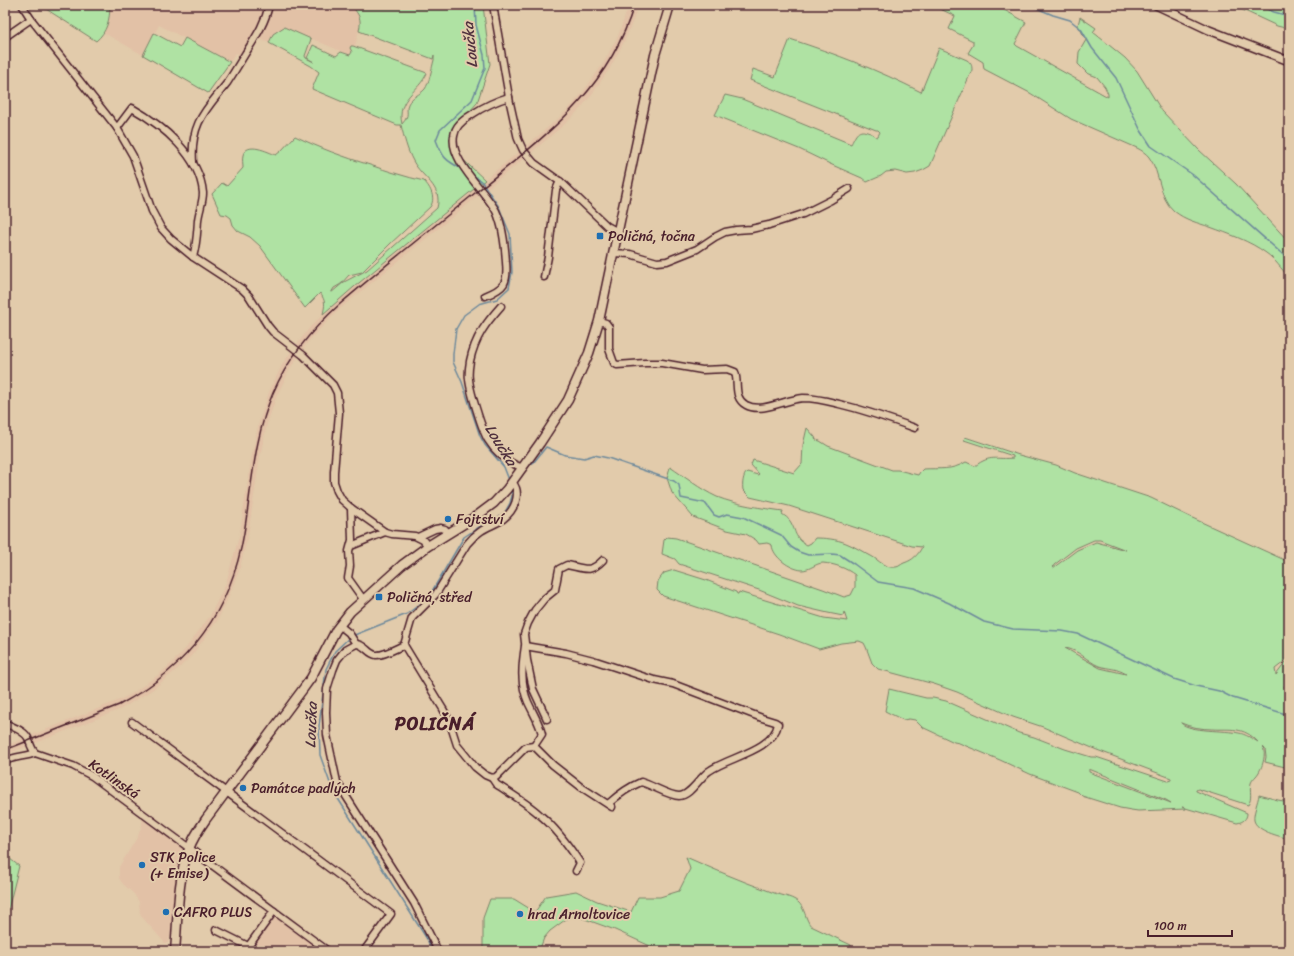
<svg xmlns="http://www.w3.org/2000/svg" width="1294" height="956" viewBox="0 0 1294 956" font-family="Sriracha,sans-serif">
  <rect width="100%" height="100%" fill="#e2cbab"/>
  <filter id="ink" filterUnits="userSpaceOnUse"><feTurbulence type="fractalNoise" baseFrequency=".025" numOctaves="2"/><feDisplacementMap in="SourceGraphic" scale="8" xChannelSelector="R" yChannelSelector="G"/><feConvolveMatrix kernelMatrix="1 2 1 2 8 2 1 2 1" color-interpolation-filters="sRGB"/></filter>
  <g filter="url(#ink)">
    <!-- built -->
    <g fill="#e2c1a6">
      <polygon points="110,5 351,5 360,16 361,22 355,46 353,46 352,52 350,55 284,27 273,34 269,43 252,36 239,55 236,53 230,62 159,25 143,55 104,33 110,16"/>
      <polygon points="629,5 638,5 634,18 625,40 610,68 590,97 580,109 566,123 532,152 342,307 318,331 308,342 291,367 277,395 267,424 260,456 248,535 239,571 226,603 217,621 193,654 180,667 152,690 121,709 5,755 5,746 117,701 133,693 162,672 174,661 186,648 210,616 226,583 240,533 252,454 259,422 269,392 283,363 294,348 311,326 337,301 526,146 560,117 573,104 583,92 603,64 618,36"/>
      <polygon points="143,817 183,846 184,852 175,896 172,929 168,943 165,943 142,917 140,913 139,902 134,894 122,883 119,878 119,867 138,836 142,825 142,819"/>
      <polygon points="274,916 321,951 248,951"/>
    </g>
    <!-- green -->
    <g fill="#afe2a3" stroke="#7c8067" fill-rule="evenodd">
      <path d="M46 5H110C110 19 107 32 96 41L46 9 44 7Z"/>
      <path d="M351 5H483L490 64 477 103 455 128 456 153 485 180 354 287 323 314C325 305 326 301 320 293L305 308 260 246 250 237 238 231 233 225 231 218 227 215 221 214 212 194 222 183 227 186 243 168C243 164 242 159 243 155 247 141 268 152 276 155L281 151 295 136C319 148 344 157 370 165 388 171 406 177 424 181 431 188 436 199 430 207L390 244 362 272 349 275 341 284 334 288 331 293 344 282 367 270 437 208C443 186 422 178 413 161 407 150 404 137 401 125H397L312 89 319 72 311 66 269 43 273 34 284 27 311 39 305 56 306 58 314 62 307 58 313 45 336 56 341 52 350 55 352 52 350 48 351 46H353L427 73C419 92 396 98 402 124 411 114 405 112 408 104 412 96 420 95 425 89 429 84 432 67 434 60V55L433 59 359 31C362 18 359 15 351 5Z"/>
      <path d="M932 5H995L1026 22 1015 44 1017 46 1108 97V94L1105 87 1097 77 1087 73 1078 64 1079 52 1086 40 1078 25 1080 17 1096 28 1093 32 1125 58 1137 71 1162 111 1199 150 1236 184 1289 242V277C1281 269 1275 259 1266 253 1250 241 1229 234 1210 227 1198 223 1185 220 1174 211 1158 197 1161 173 1149 157 1146 153 1141 150 1137 148L1071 119 1030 93 984 69 983 62 968 53 973 45V41L949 29 955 16Z"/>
      <polygon points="1232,5 1289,5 1289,29 1277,26"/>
      <polygon points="154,33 180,47 185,38 230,62 208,93 143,55"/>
      <path d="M790 39C836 54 878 70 921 92L939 48 967 60C971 63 972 65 972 70L930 166 923 170 915 173 907 174 895 171 886 172 881 176 867 182 862 178 830 164 799 149 715 115 725 95 742 99 851 144C855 137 857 128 867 132 871 133 873 134 876 137L878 136 880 132 878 130H876L750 80 753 69 775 77Z"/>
      <path d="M807 428 815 437 816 440 820 441 828 446 892 470H898L918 475 920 472 923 469C940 468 951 471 966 462L975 466C991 454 996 460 1013 458V456L964 440 965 437 1019 455 1056 465 1075 473 1151 498 1188 516 1289 562V657L1284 662 1275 669 1276 675 1289 658V688L1284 686 1285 688 1289 689V768L1265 762 1266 757 1265 749 1263 747C1266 755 1263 765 1259 772 1257 776 1252 779 1251 783 1249 791 1253 798 1248 805L1198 789 1196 790V791L1247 813C1247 819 1243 822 1237 823L1182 807 1186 809 1138 811 1131 810 1120 808 1082 796 1078 792 1030 774 1000 760 959 743 954 742 922 727 915 720 909 719 903 720 885 711 889 689 926 698H933L946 701 1019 733 1034 737 1065 749 1091 757H1096L1168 781 1171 780V778L1097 750 1043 727 1013 717 957 692 934 684 878 669 872 663 866 647 864 643 859 641 841 643 819 649 779 634 663 596 657 590 658 581 664 573 674 570 706 580 736 592 737 594H738L739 592 824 618 847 621 844 612 843 616 828 613 798 606 759 590 679 564 675 559 662 554 664 540 667 537 676 538 823 589 844 597 851 595 855 587V575C846 568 835 564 823 563 816 563 810 570 802 570 790 569 773 557 772 545L767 543 759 544 756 540 746 534 727 530 693 517 672 493 667 478 670 467C685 477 700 489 717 497 737 505 762 508 783 511L782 514C785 516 788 518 790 521 797 532 793 537 807 545L811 543 815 538C825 538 836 539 846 543 854 546 863 552 871 556 879 560 885 569 896 567 899 567 901 564 904 563 913 560 918 555 922 547L912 546 789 506 750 497 743 490C742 485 743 475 747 472L758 475 759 474 751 465 753 460 794 473 802 464 803 445ZM1094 540H1100L1126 550 1096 542 1077 550 1053 568 1054 565 1076 548ZM1065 648C1079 650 1087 661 1099 666 1109 669 1117 668 1126 674L1100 668ZM1181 723C1190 727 1202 729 1212 729 1231 730 1243 726 1258 742 1253 739 1245 734 1239 733 1225 730 1190 732 1181 723ZM1089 769 1166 800 1171 803 1089 772Z"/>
      <path d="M1259 795 1278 800 1289 802V839C1279 836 1256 831 1254 820 1253 814 1258 801 1259 795Z"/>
      <polygon points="5,855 19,866 5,922"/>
      <path d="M686 857C713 869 741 881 769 891 778 895 791 896 798 902 805 908 805 919 811 926L851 945 850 951H661L615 930 582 918 574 916 569 917 550 931 544 938 539 951H483V918L490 899H514L535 912 546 896 576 891 597 901 631 912 638 897H660L679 891 690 869Z"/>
    </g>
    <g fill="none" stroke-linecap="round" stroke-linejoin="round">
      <!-- stream -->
      <g stroke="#6d899b" stroke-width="1.5">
        <polyline points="1025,5 1034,7 1053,15 1070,20 1081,29 1092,48 1116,78 1140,129 1151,146 1193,175 1289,260"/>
        <polyline points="1258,5 1274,12 1289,16"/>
        <path d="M462 169C445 160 443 158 436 140L440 130 472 100 485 68 484 55 476 25 475 5"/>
        <polyline points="471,173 482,182 499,207 510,234 512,272 509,288 497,299 479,304 464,315 456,329 453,354 453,362 462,382 480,436 485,445 504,467 509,480"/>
        <polyline points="529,465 534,462 546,447 565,455 584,458 594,455 608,458 674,481 679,485 681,498 705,503 714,515 719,517 727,514 743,517 781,535 791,547 799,552 808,555 832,554 840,555 854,564 878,582 914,588 949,603 984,622 1013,629 1062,631 1078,634 1174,679 1196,686 1219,691 1233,698 1289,715"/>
        <polyline points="352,636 407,614 428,598 464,537 482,525 499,517 505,512 510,503 512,496 511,490"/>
        <polyline points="349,638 335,651 326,669 319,726 320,755 330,783 337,797 427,939 432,951"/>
      </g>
      <!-- minor casing -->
      <g stroke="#4a1f2b" stroke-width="9">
        <g id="minor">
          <polyline points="22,5 31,19 117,128 133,156 152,211 161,228 171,239 193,257 242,289 249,296 268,326 273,332 303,355 333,385 337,393 339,413 334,472 334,482 337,491 342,500 351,508 385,532 392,534 415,536 423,540 428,546"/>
          <polyline points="493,5 510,103 518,139 523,150 534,163 562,183 607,226 618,232"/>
          <polyline points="5,37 31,19"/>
          <path d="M117 128 132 108C162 125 200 156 203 193 203 202 199 211 198 220 197 234 197 243 193 257"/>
          <path d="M193 162C190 123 206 110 227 83 233 74 239 64 245 54 255 38 265 24 269 5"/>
          <polyline points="614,253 630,254 657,262 667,261 697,249 715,237 725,232 736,230 751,229 769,225 803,214 831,200 849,189"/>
          <polyline points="544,277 548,257 556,190 560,181"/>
          <path d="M485 296C505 288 508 283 506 262 505 245 503 226 496 211 485 191 449 160 454 136 455 126 463 120 471 115 483 107 495 101 509 97"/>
          <path d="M501 306C486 323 475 337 470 361 469 367 468 373 469 379 470 391 482 430 488 440 496 453 509 463 523 468"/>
          <path d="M599 321 606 323 609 327V349L614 363 617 365 645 363H662L702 370 727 369 735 372C739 385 733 397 746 405 762 414 786 399 803 398 816 398 827 401 839 404 865 410 890 419 915 428"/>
          <polyline points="351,508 352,540 349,551 350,566 348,578 363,599"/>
          <polyline points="418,537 435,529 441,528 445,529 449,533"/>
          <polyline points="351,546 385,532"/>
          <polyline points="339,625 349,633 356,644 345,650 337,660 333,670 327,689 326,712 327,735 337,782 414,903 438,951"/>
          <polyline points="5,636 5,635"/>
          <path d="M356 644C365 644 368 654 376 655 383 656 397 648 404 645L412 618 436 594 467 544C471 539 475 535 481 531 488 526 497 524 503 519 514 511 522 494 513 483"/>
          <polyline points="404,645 443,709 449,720 457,745 475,767 485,775 492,778 496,777 526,747 534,746 553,765 581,787 612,807"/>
          <path d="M547 719 533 689 527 660 524 634 528 623 535 610 544 599 555 590 559 569 567 565C583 568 590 574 603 560"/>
          <polyline points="132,722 391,914 364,951"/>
          <path d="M5 723C12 727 24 730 28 738 30 743 31 748 35 753L73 766 92 776 328 951"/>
          <path d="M534 746 542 734C539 722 533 713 528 702 520 684 522 665 525 646L566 653 593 660 654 680 673 684 762 718 775 722 778 724C773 751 728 757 709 771 700 777 690 796 679 796 669 796 652 785 641 782 629 787 618 795 608 804"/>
          <path d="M5 761C16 756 25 757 35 753"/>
          <path d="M492 778 496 784C511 794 527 803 540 815 556 828 569 846 580 863L576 871"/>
          <polyline points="216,930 248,946"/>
          <polyline points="245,951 274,911"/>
        </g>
      </g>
      <!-- tertiary casing -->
      <g stroke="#4a1f2b" stroke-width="10">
        <polyline id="tertiary" points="1156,5 1209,30 1289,61"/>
      </g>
      <!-- secondary casing -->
      <g stroke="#4a1f2b" stroke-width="11">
        <path id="secondary" d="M175 951C178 920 177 878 189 849 193 838 199 829 206 819L303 689 311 678 336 630 350 612 402 565 428 546 478 515 494 503 507 489 540 443 568 400 589 353 599 321 655 55 670 5"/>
      </g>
      <!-- minor -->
      <use href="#minor" stroke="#e2cbab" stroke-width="6"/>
      <!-- tertiary -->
      <use href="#tertiary" stroke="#e2cbab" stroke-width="7"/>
      <!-- secondary -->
      <use href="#secondary" stroke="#e2cbab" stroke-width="8"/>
      <!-- rail -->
      <path stroke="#4a1f2b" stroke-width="1.5" d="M5 750 119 705C188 668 231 611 244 533 252 486 254 437 273 393 288 358 311 330 340 304 384 266 430 230 475 193 542 138 608 93 634 5"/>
    </g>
  </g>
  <!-- markers -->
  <g fill="#1f6fb2" stroke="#e2cbab" stroke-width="1.5">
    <rect x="596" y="232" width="8" height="8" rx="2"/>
    <circle cx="448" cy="519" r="4"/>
    <rect x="375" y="593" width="8" height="8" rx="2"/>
    <circle cx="243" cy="788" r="4"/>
    <circle cx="142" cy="865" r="4"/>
    <circle cx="166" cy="912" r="4"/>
    <circle cx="520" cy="914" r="4"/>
  </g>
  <g text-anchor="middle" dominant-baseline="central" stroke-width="4" stroke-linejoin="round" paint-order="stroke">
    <!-- poi labels -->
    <g font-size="14" fill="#4a1f2b" stroke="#e2cbab" text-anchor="start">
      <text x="608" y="236">Poličná, točna</text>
      <text x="456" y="519">Fojtství</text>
      <text x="387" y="597">Poličná, střed</text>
      <text x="251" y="788">Památce padlých</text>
      <text x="150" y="857">STK Police<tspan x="150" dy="16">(+ Emise)</tspan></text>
      <text x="174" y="912">CAFRO PLUS</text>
      <text x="528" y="914">hrad Arnoltovice</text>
    </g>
    <!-- street labels -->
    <g font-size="14" fill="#4a1f2b" stroke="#e2cbab">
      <text transform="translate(114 779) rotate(35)">Kotlinská</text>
    </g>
    <!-- water labels -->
    <g font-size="15" font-style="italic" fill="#50313e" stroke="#e2cbab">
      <text transform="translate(470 45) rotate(-96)">Loučka</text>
      <text transform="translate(501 445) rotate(58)">Loučka</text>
      <text transform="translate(311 725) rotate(-88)">Loučka</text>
    </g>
    <!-- district labels -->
    <g font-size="18" font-weight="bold" letter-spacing="1" fill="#4a1f2b" stroke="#e2cbab">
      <text x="435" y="724">POLIČNÁ</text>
    </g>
  </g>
  <!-- margin -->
  <rect width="1294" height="956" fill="none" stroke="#e2cbab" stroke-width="20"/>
  <rect x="10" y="10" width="1274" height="936" fill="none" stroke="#4a1f2b" stroke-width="1.5" filter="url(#ink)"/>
  <!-- scale -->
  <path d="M1148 930v6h84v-6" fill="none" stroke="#4a1f2b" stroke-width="2"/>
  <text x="1154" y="930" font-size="12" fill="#4a1f2b" stroke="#e2cbab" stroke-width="3" paint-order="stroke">100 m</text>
</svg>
